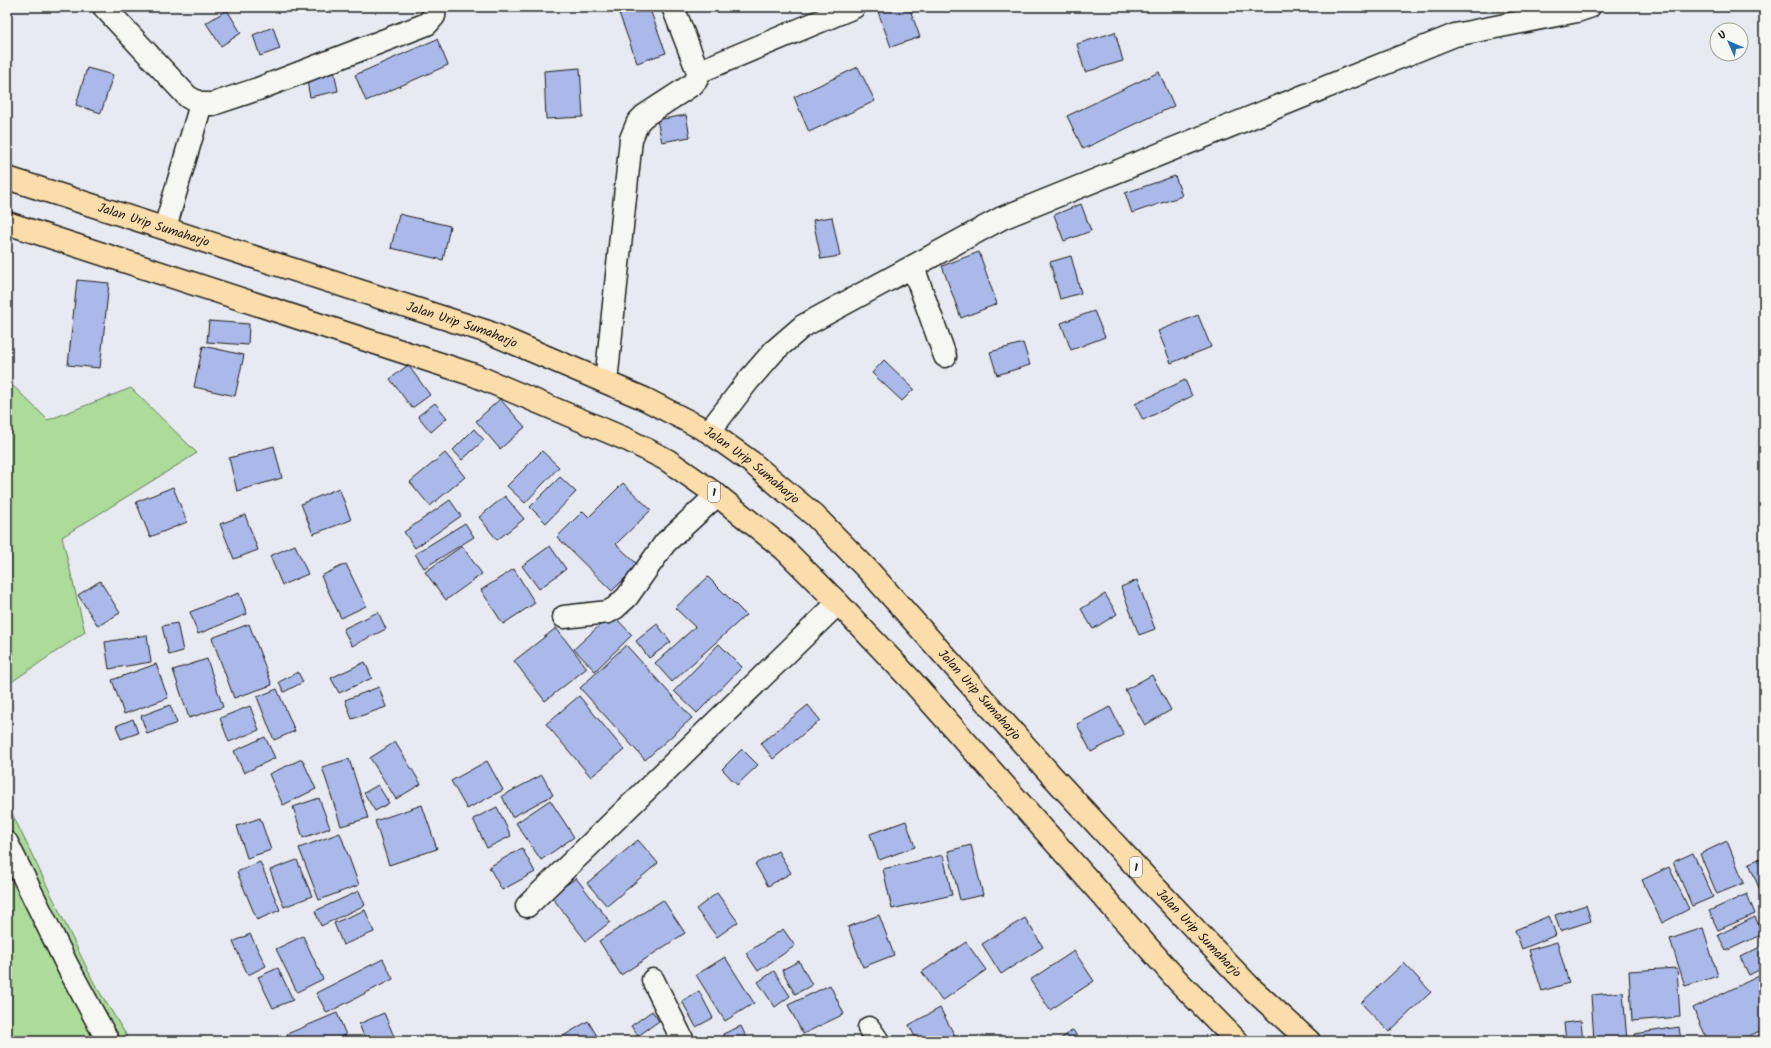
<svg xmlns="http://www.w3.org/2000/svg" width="1771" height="1048" viewBox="0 0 1771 1048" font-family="Kalam,sans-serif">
  <rect width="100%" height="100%" fill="#e7eaf0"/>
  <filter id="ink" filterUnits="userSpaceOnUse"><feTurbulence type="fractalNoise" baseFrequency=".025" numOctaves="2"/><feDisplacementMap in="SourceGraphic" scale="8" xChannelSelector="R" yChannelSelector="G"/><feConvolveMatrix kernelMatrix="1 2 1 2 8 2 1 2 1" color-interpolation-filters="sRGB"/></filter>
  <g filter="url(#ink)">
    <!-- green -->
    <g fill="#acdb9a" stroke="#647c5b">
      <polygon points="7,380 48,420 131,388 197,453 62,537 85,632 7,685"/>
      <polygon points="7,803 94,983 130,1041 7,1041"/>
    </g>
    <!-- building -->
    <g fill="#aab9e9" stroke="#1c1c1c">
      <polygon points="634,7 649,7 666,53 637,63 619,13"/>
      <polygon points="883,7 909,7 920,37 891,47 877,9"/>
      <polygon points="227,10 241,33 221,46 206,23"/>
      <polygon points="273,27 280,49 260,56 253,35"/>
      <polygon points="1115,32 1123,61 1085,72 1077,44"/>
      <polygon points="437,39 448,65 366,101 355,75"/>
      <polygon points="858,67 875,101 809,132 794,97"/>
      <polygon points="87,68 113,75 101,113 76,105"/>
      <polygon points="580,68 583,117 546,119 544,71"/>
      <polygon points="334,71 338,91 310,97 306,77"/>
      <polygon points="1159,72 1174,106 1083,149 1067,116"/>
      <polygon points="686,115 690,137 662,142 657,120"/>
      <polygon points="1175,176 1182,196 1132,213 1125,193"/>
      <polygon points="1081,204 1091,231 1064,241 1054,215"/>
      <polygon points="399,214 450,226 443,260 391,248"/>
      <polygon points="832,217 840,256 821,259 813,220"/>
      <polygon points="979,252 997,304 961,318 942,266"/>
      <polygon points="1071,256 1081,293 1060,299 1050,262"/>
      <polygon points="77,280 109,283 100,368 68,365"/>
      <polygon points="1094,311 1105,337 1071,350 1061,323"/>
      <polygon points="1198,315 1211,347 1171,363 1158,331"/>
      <polygon points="209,321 249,324 248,345 207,342"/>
      <polygon points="1023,343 1030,365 997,375 990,352"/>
      <polygon points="203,346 244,355 235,396 194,387"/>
      <polygon points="884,360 914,389 902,401 872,373"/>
      <polygon points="408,365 430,395 412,408 390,379"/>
      <polygon points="1185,380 1192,396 1143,420 1135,404"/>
      <polygon points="500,399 525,427 500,449 476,421"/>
      <polygon points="435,403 447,418 431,432 418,416"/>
      <polygon points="474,429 484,440 462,460 453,450"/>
      <polygon points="274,446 282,478 237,491 229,458"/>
      <polygon points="542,451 559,467 525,503 507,486"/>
      <polygon points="445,453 465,477 430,506 410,482"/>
      <polygon points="560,477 576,492 546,523 530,507"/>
      <polygon points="623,483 651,510 616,544 638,565 612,591 557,537 583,511 589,517"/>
      <polygon points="173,487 187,522 150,537 136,502"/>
      <polygon points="339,488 351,520 313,534 301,504"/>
      <polygon points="505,496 524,519 497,540 479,517"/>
      <polygon points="450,500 461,516 415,548 404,532"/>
      <polygon points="245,515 258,550 234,559 220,524"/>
      <polygon points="465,523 474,537 424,568 415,554"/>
      <polygon points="295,545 308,574 282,585 270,556"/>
      <polygon points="462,546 482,574 446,600 425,572"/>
      <polygon points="550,546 566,569 539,589 522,566"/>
      <polygon points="346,564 366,606 341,618 321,576"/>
      <polygon points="514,569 535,603 503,624 481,590"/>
      <polygon points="708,577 746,615 672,682 655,663 695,627 675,608"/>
      <polygon points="1137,580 1155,629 1139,635 1121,587"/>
      <polygon points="100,581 120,613 98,626 78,595"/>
      <polygon points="239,593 247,614 198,634 190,612"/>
      <polygon points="1105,594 1117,614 1093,629 1081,609"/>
      <polygon points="378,612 386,629 352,646 343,629"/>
      <polygon points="612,614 632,635 595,671 574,649"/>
      <polygon points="177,623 183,651 169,655 162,626"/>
      <polygon points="249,624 272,685 234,698 212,638"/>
      <polygon points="657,624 671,642 649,658 636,641"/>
      <polygon points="556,628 587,668 545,701 514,661"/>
      <polygon points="147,635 151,662 109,669 105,642"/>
      <polygon points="719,644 742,667 697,713 674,691"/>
      <polygon points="626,645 692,718 645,760 580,688"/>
      <polygon points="207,659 223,707 189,718 173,670"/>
      <polygon points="365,662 372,678 339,693 331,678"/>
      <polygon points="156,664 168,698 124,714 112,680"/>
      <polygon points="298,672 303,682 284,692 279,682"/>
      <polygon points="1152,675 1171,710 1145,725 1125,690"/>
      <polygon points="379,687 386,707 352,719 345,700"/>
      <polygon points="277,689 295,731 274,740 257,697"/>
      <polygon points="579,696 624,750 591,777 546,724"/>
      <polygon points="170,705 177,723 147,734 141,716"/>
      <polygon points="808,705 820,720 773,759 761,743"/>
      <polygon points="250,706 259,730 229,742 220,718"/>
      <polygon points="1110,707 1124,735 1091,752 1077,724"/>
      <polygon points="133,719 138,733 121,739 116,726"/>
      <polygon points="265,737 275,758 244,773 234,751"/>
      <polygon points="395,742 421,784 396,799 370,758"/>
      <polygon points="742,749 758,765 737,785 722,769"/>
      <polygon points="302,759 316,789 283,805 269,774"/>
      <polygon points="349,759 368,818 341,826 322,767"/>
      <polygon points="487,761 503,790 467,809 451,781"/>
      <polygon points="542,775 553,795 512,817 502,796"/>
      <polygon points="378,785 389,803 375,811 364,793"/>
      <polygon points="319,798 330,828 303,838 293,807"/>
      <polygon points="550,800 574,837 541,860 516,823"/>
      <polygon points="422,805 437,849 389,865 375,821"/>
      <polygon points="497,807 511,836 487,848 473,819"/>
      <polygon points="260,818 271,850 247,858 237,826"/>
      <polygon points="906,821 915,847 879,860 870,834"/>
      <polygon points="340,833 359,885 319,900 299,848"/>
      <polygon points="638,840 658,863 607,906 587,883"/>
      <polygon points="1727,841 1744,883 1717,894 1700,854"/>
      <polygon points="971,845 983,895 960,900 948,851"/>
      <polygon points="522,848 535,872 502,890 489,867"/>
      <polygon points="778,851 791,873 768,886 755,864"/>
      <polygon points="1693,853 1713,897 1692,906 1673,862"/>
      <polygon points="943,855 952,895 892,909 883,869"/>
      <polygon points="1764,857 1764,886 1759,888 1749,863"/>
      <polygon points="297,860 312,896 284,907 270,870"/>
      <polygon points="260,862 280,910 257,920 237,872"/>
      <polygon points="1669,867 1689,909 1662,923 1642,880"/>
      <polygon points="576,878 610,922 586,941 551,896"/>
      <polygon points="359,891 365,905 321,926 315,911"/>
      <polygon points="717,893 738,922 717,937 696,909"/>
      <polygon points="1747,894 1755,914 1718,930 1709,911"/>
      <polygon points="1764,895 1764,911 1759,897"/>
      <polygon points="663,900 685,933 621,975 599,941"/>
      <polygon points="1586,905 1591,921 1560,931 1555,915"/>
      <polygon points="365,910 374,932 343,945 334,923"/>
      <polygon points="879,915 894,955 863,967 848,927"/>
      <polygon points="1549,916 1556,935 1522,949 1515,930"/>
      <polygon points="1755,917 1763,934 1726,951 1718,935"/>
      <polygon points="1025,918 1043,947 1001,974 982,944"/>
      <polygon points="1703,928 1718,976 1685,986 1670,939"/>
      <polygon points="783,929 795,946 758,971 746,953"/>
      <polygon points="250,934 266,966 248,975 233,942"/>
      <polygon points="303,936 323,979 297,992 276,949"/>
      <polygon points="966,942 986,970 942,1001 922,972"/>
      <polygon points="1557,942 1569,983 1542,991 1529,950"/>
      <polygon points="1764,945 1764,970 1763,968 1749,975 1740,957"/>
      <polygon points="1074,951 1094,981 1050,1010 1030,980"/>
      <polygon points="725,957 754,1003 725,1021 696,975"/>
      <polygon points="383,959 393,979 327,1013 316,993"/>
      <polygon points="799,961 812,985 795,994 782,970"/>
      <polygon points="1404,963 1431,992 1389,1032 1361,1003"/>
      <polygon points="278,968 293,1000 273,1008 258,977"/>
      <polygon points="1677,968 1680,1017 1632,1021 1629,971"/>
      <polygon points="774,971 790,996 775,1007 758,982"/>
      <polygon points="1759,976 1764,987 1764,1029 1738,1041 1708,1041 1693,1008"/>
      <polygon points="830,985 844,1014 803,1034 788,1005"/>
      <polygon points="699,991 713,1018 696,1027 682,1001"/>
      <polygon points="1623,992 1627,1041 1594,1041 1591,995"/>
      <polygon points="940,1008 955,1036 945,1041 917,1041 909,1025"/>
      <polygon points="652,1011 659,1021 638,1036 631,1026"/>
      <polygon points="337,1013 346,1035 332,1041 290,1041 287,1034"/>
      <polygon points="384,1013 396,1041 366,1041 359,1024"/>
      <polygon points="588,1021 600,1041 555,1041"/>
      <polygon points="1581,1021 1583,1041 1566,1041 1564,1023"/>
      <polygon points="741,1026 748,1041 727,1041 723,1034"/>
      <polygon points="1679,1027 1681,1041 1637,1041 1635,1034"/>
      <polygon points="1073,1030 1080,1041 1058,1041"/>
    </g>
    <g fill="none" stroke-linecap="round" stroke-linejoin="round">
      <!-- minor casing -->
      <g stroke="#1c1c1c" stroke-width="25">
        <g id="minor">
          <polyline points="104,7 188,97 201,104 213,104 258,89 427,24 434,16 435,7"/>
          <polyline points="698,72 854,7"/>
          <polyline points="165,228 201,104"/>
          <polyline points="913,267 945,356"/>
          <polyline points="606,382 631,139 638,122 644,116 693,84 697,79 698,72 673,7"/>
          <polyline points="709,432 748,381 774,351 803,326 1002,218 1455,35 1577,11 1589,7"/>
          <polyline points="564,617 608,612 615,608 627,597 665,543 717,495"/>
          <polyline points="7,843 68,967 108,1041"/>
          <polyline points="527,906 838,603"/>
          <polyline points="653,980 683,1041"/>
          <polyline points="869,1028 878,1041"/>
        </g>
      </g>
      <!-- trunk casing -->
      <g stroke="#1c1c1c" stroke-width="25">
        <g id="trunk">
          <path id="s1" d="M7 178 488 332 645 399 709 432 751 462 815 516 868 570 1053 777 1151 883 1251 988 1309 1041"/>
          <polyline points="7,223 474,375 628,440 667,460 717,495 784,549 838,603 911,680 1178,981 1237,1041"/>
        </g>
      </g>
      <!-- minor -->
      <use href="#minor" stroke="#f6f6f2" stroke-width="22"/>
      <!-- trunk -->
      <use href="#trunk" stroke="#faddab" stroke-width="22"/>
    </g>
  </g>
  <g text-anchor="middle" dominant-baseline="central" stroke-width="3" stroke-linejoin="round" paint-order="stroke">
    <!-- shield labels -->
    <g fill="#f6f6f2" stroke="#5d5d5c" stroke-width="1">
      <rect x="708" y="482" width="12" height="20" rx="3"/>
      <rect x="1130" y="857" width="12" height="20" rx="3"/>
    </g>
    <g font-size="12" font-weight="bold" fill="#1c1c1c">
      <text x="714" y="492">1</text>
      <text x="1136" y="867">1</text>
    </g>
    <!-- street labels -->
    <g font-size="13" fill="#1c1c1c" stroke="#f6f6f2">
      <text stroke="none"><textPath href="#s1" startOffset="154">Jalan Urip Sumaharjo</textPath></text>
      <text stroke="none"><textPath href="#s1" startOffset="478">Jalan Urip Sumaharjo</textPath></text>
      <text stroke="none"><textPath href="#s1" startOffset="802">Jalan Urip Sumaharjo</textPath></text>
      <text stroke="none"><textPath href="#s1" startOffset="1126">Jalan Urip Sumaharjo</textPath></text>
      <text stroke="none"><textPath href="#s1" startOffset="1450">Jalan Urip Sumaharjo</textPath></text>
    </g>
  </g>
  <!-- margin -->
  <rect width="1771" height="1048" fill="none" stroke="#f6f6f2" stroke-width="24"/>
  <rect x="12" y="12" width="1747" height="1024" fill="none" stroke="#1c1c1c" stroke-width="1.5" filter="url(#ink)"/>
  <!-- north arrow -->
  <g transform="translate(1729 42) rotate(315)"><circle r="19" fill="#f6f6f2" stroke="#9f9f9c"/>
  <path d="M0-3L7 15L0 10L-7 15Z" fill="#1f6fb2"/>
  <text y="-6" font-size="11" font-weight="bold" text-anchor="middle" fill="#1c1c1c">U</text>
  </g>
</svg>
